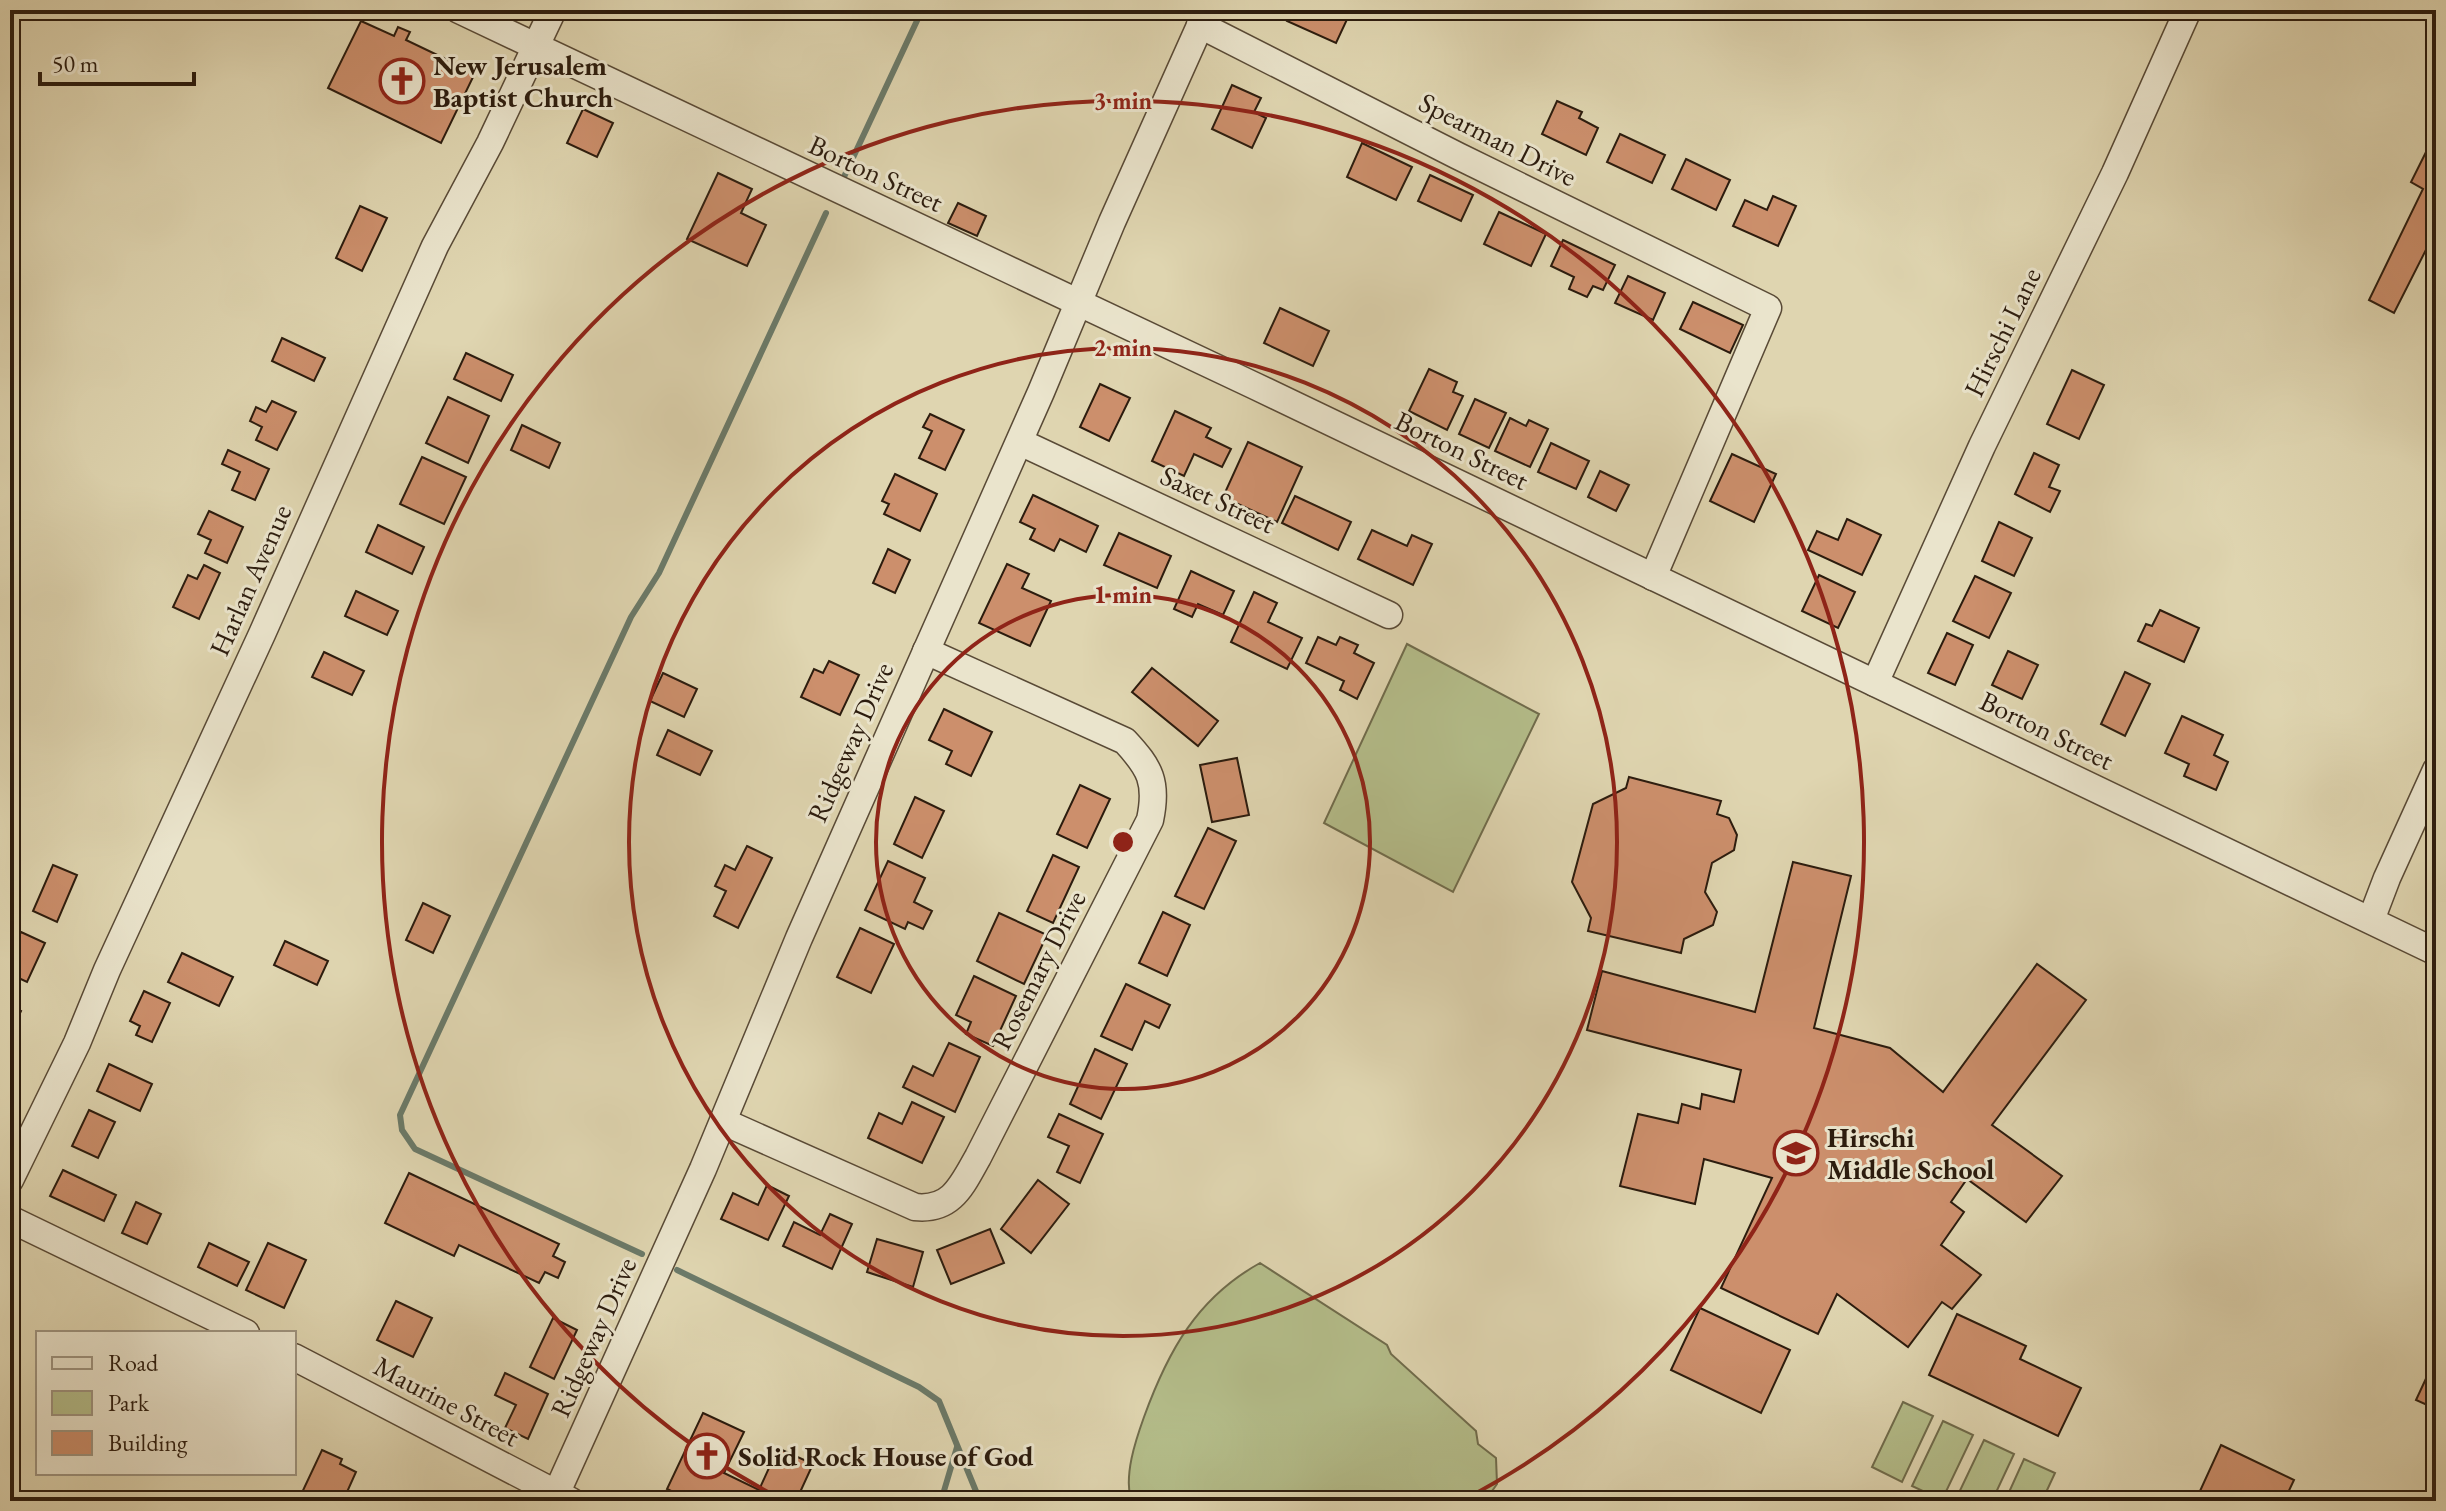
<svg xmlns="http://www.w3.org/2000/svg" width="2446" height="1511" viewBox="0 0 2446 1511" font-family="'EB Garamond',serif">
  <rect width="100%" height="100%" fill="#dfd5b0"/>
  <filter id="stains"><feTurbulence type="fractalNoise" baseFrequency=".0025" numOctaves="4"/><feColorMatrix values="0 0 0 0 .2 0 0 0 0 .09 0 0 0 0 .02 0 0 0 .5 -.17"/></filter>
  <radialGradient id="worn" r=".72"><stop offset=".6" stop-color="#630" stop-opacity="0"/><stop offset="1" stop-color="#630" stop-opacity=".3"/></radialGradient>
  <!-- green -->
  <g fill="#b4bd8a" stroke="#706c4c" stroke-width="2">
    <polygon points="1407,644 1539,714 1453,892 1324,823"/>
    <path d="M1260 1263 1387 1345 1391 1354 1476 1431 1478 1444 1496 1458 1497 1484 1485 1501H1131C1124 1475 1135 1442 1144 1417 1168 1351 1197 1298 1260 1263Z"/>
    <polygon points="1903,1402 1933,1416 1902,1482 1872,1467"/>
    <polygon points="1943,1421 1973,1435 1942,1500 1912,1486"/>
    <polygon points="1984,1440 2014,1454 1992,1501 1955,1501"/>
    <polygon points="2024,1459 2055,1473 2042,1501 2005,1501"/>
  </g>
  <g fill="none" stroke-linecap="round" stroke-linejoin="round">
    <!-- stream -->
    <g stroke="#6b7a69" stroke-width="6">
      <polyline points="843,179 922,10"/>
      <polyline points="642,1254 415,1149 402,1130 400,1115 631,617 659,573 826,213"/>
      <polyline points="677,1270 919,1387 939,1401 980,1501"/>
      <polyline points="941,1501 957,1447"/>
    </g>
  </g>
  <!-- building -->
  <g fill="#cc8f6c" stroke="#2c1c0e" stroke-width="2">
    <polygon points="1292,10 1344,10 1350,13 1336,43 1287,21"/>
    <polygon points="361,21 394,36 398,27 410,32 406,40 475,73 441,143 328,88"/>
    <polygon points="1232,85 1261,98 1254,112 1266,118 1252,148 1212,129"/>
    <polygon points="1557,101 1582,112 1579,118 1598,128 1586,155 1542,134"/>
    <polygon points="583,109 613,123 597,157 567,143"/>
    <polygon points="2436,132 2436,230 2394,313 2369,300 2423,189 2411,182"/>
    <polygon points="1620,134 1665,155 1652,183 1607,162"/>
    <polygon points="1362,143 1412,167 1396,200 1347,177"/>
    <polygon points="1686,159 1730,180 1716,210 1672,189"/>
    <polygon points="718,173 752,189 741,213 766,225 747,266 687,239"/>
    <polygon points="1430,175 1473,195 1461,221 1418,201"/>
    <polygon points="1773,196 1796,206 1778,246 1733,226 1745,200 1767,210"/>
    <polygon points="958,203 986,216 977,236 948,223"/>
    <polygon points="360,206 387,218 362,271 336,258"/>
    <polygon points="1499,212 1546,234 1531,266 1484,244"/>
    <polygon points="1563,240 1615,265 1603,290 1593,286 1587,297 1569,289 1574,277 1551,266"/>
    <polygon points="1628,276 1665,293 1653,320 1615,303"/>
    <polygon points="1693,302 1743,325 1730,353 1680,329"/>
    <polygon points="1280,308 1329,331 1313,366 1264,343"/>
    <polygon points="282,338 325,358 314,381 272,361"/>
    <polygon points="466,353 513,375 501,401 454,379"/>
    <polygon points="1429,369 1457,382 1453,392 1463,396 1447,430 1409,411"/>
    <polygon points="2072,370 2104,385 2079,439 2047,424"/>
    <polygon points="1100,384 1130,398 1109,441 1080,427"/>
    <polygon points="448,397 489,416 468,463 426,443"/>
    <polygon points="1475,399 1506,413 1489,448 1459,434"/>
    <polygon points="272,401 296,412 277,450 256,440 262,427 250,421 256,407 266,412"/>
    <polygon points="1175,411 1211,428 1206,437 1231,449 1222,467 1194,454 1184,476 1152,461"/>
    <polygon points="930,414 964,430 945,470 919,458 932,431 923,427"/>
    <polygon points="1510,418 1526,426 1529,420 1548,429 1530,467 1495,451"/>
    <polygon points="522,425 560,443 549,468 511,450"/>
    <polygon points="1248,442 1302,467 1277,522 1223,497"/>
    <polygon points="1551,443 1589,461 1576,489 1538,472"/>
    <polygon points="228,450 269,469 255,500 232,490 240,472 222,464"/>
    <polygon points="2034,453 2059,465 2049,487 2060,491 2050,512 2015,494"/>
    <polygon points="1732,454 1776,474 1754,522 1710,501"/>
    <polygon points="422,457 466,477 444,524 400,504"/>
    <polygon points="1600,471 1629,485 1616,511 1588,497"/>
    <polygon points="895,474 937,494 920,531 884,514 889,504 882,501"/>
    <polygon points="1033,495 1098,526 1086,552 1060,539 1054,551 1030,539 1035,529 1020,522"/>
    <polygon points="1295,496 1351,522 1338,550 1282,523"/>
    <polygon points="209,511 243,527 227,563 205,553 211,540 198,534"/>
    <polygon points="1847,519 1881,535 1862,575 1808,550 1817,531 1838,540"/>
    <polygon points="1999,522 2032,538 2014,576 1982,561"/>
    <polygon points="378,525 424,547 412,574 366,552"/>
    <polygon points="1372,530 1407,546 1412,535 1432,544 1413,585 1358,559"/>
    <polygon points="1119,533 1171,556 1157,588 1104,565"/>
    <polygon points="888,549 910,560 895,593 873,583"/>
    <polygon points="1007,564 1029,574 1022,588 1051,601 1030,646 979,623"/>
    <polygon points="204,565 220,573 199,619 173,607 188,575 197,579"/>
    <polygon points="1191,571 1234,591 1223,615 1198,604 1192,617 1174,609"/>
    <polygon points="1819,575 1855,592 1838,628 1802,611"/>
    <polygon points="1975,576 2011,593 1989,638 1953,621"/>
    <polygon points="356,591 398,611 387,635 345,616"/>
    <polygon points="1254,592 1277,603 1268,622 1302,638 1287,669 1231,642"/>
    <polygon points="2160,610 2199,628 2184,662 2138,641 2146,624 2152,626"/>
    <polygon points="1947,633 1973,645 1955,685 1928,673"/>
    <polygon points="1318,637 1336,645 1340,637 1358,645 1354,653 1374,663 1357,699 1340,690 1344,681 1306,663"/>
    <polygon points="2008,651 2038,665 2022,699 1992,685"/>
    <polygon points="324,652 364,671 352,695 312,677"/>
    <polygon points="829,661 859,675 840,715 801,697 814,669 823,673"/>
    <polygon points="1152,668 1218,721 1198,746 1132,692"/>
    <polygon points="2125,672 2150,684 2125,736 2101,724"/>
    <polygon points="663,673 697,689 684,717 650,701"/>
    <polygon points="944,709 992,732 971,776 946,764 952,751 929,740"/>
    <polygon points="2182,716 2223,735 2214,755 2228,762 2216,790 2184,776 2189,764 2165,753"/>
    <polygon points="668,730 712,751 700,775 657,755"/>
    <polygon points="1237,758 1249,815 1212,822 1200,765"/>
    <polygon points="1629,777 1721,801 1717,814 1729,818 1737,835 1734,850 1712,863 1705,892 1717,912 1713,925 1684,939 1681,953 1588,931 1591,918 1572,882 1593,804 1626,788"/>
    <polygon points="1080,785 1110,799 1087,848 1057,834"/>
    <polygon points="915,797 944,811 922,858 894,844"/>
    <polygon points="1208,828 1236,841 1204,909 1175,896"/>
    <polygon points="747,846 772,858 738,928 714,916 726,891 715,886 725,865 735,870"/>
    <polygon points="1053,855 1079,867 1053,923 1027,911"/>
    <polygon points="888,861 925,878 914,902 932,911 923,929 908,922 905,929 865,910"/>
    <polygon points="1793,862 1851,876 1814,1028 1890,1048 1943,1092 2037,964 2086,1000 1992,1125 2062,1176 2026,1222 1967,1179 1951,1202 1964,1212 1941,1245 1981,1275 1952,1309 1942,1302 1908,1347 1837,1294 1818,1334 1721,1288 1772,1178 1704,1159 1695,1204 1620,1186 1638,1114 1678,1123 1682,1104 1700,1109 1702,1094 1734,1102 1741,1070 1587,1030 1602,971 1755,1012"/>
    <polygon points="53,865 77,875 57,922 33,911"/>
    <polygon points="423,903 450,916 433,953 406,940"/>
    <polygon points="1163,912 1190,925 1167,976 1139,963"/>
    <polygon points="999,913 1047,935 1024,984 977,961"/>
    <polygon points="860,928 894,944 871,993 837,977"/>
    <polygon points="21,932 45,943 27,982 10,974 10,955"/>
    <polygon points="285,941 328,961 317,985 274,965"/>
    <polygon points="182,953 233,977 219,1006 168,982"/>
    <polygon points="974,976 1016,996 993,1046 966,1034 971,1022 956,1015"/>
    <polygon points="1126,984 1170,1005 1159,1028 1145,1021 1132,1050 1101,1036"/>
    <polygon points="144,991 170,1003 152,1042 136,1035 140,1026 130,1021"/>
    <polygon points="10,1006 21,1011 10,1035"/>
    <polygon points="949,1043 980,1057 955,1112 903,1087 913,1066 933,1076"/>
    <polygon points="1095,1049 1127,1064 1101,1119 1070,1104"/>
    <polygon points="109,1064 152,1084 140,1111 97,1091"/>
    <polygon points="912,1102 944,1117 922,1163 868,1138 879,1113 902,1124"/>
    <polygon points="89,1110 115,1122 98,1158 72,1146"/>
    <polygon points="1059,1114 1103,1134 1080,1183 1057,1172 1069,1146 1048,1137"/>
    <polygon points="63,1170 116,1195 104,1221 50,1196"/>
    <polygon points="409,1173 559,1244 553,1256 565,1262 558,1278 545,1272 539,1283 459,1245 454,1256 385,1223"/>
    <polygon points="1038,1180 1069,1204 1031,1253 1001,1229"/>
    <polygon points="767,1185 789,1196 768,1240 721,1219 733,1193 758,1205"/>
    <polygon points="136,1202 161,1214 147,1244 122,1233"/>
    <polygon points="830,1214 852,1224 832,1269 783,1246 794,1222 820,1235"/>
    <polygon points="990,1229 1004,1263 951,1284 937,1250"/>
    <polygon points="877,1239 923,1252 913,1287 867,1272"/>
    <polygon points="209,1243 249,1262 237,1286 198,1267"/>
    <polygon points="268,1243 306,1260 284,1308 246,1290"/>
    <polygon points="396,1301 432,1318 413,1357 377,1340"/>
    <polygon points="1700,1308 1790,1350 1761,1413 1671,1370"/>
    <polygon points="1957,1314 2026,1346 2020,1359 2081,1388 2058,1436 1929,1375"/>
    <polygon points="553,1318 577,1330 554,1379 530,1367"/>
    <polygon points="2436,1357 2436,1409 2416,1400"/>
    <polygon points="505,1373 548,1394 528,1439 505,1428 516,1405 495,1395"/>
    <polygon points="703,1413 744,1432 724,1473 759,1490 778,1448 813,1464 796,1501 692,1501 667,1489"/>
    <polygon points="2221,1445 2294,1480 2284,1501 2221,1501 2200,1491"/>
    <polygon points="322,1450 342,1459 340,1464 356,1472 343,1501 298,1501"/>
  </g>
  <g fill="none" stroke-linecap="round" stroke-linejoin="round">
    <!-- minor casing -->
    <g stroke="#594a36" stroke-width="29">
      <g id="minor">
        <polyline points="459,10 1255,386 2436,952"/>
        <polyline points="1200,25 1458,156 1768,308 1653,577"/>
        <polyline points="1020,442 1389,615"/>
        <polyline points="1875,683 1982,446 2115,173 2188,10"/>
        <polyline points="2371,920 2387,878 2436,770"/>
        <path d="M724 1122 915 1207C952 1211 962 1185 978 1157L1150 820C1158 782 1150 768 1125 741L926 651"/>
        <polyline points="10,1180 77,1043 107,970 262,634 435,246 490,143 553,10"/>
        <polyline points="10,1219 246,1333"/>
        <polyline points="294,1357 571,1501"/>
        <polyline points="553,1501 703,1169 799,938 1041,392 1112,222 1207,10"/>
      </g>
    </g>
    <!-- minor -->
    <use href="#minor" stroke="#eae4cc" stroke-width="26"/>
  </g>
  <!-- distance rings -->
  <g fill="none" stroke="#8f2418" stroke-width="4">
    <circle cx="1123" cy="842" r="247"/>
    <circle cx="1123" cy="842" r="494"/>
    <path d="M781 1499A741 741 0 1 1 1465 1499"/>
  </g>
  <!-- icons -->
  <defs>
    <g id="church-ring" transform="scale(2.3)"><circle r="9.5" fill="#eae4cc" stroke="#8f2418" stroke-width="1.5"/><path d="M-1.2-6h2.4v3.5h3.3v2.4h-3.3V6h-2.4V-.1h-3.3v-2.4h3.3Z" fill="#8f2418"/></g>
    <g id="school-ring" transform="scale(2.3)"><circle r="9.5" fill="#eae4cc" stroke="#8f2418" stroke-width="1.5"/><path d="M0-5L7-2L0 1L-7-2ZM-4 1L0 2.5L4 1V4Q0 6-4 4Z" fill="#8f2418"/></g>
  </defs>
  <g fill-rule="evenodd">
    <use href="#church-ring" x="402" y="81"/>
    <use href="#school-ring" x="1796" y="1153"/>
    <use href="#church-ring" x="707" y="1456"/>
  </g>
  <g text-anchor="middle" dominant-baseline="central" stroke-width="6" stroke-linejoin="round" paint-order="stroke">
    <!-- poi labels -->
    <g font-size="28" font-weight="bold" fill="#2c1c0e" stroke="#eae4cc" text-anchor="start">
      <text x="433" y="65">New Jerusalem<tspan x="433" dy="32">Baptist Church</tspan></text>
      <text x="1827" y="1137">Hirschi<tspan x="1827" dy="32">Middle School</tspan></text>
      <text x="738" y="1456">Solid Rock House of God</text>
    </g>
    <!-- street labels -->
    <g font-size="28" fill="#2c1c0e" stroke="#eae4cc">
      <text transform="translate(1498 139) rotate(27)">Spearman Drive</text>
      <text transform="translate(876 173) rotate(25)">Borton Street</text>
      <text transform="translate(2002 332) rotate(-64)">Hirschi Lane</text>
      <text transform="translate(1462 450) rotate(26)">Borton Street</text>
      <text transform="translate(1218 499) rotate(25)">Saxet Street</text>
      <text transform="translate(250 580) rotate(-66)">Harlan Avenue</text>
      <text transform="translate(2047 730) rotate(26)">Borton Street</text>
      <text transform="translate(850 742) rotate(-66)">Ridgeway Drive</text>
      <text transform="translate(1038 970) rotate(-63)">Rosemary Drive</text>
      <text transform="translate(593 1337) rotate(-66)">Ridgeway Drive</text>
      <text transform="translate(447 1401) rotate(28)">Maurine Street</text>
    </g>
  </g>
  <circle cx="1123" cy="842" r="12" fill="#8f2418" stroke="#eae4cc" stroke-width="4"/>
  <g font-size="24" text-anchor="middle" font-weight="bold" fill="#8f2418" stroke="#eae4cc" stroke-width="6" stroke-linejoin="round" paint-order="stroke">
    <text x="1123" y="109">3 min</text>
    <text x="1123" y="356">2 min</text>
    <text x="1123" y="603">1 min</text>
  </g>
  <!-- margin -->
  <rect width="2446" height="1511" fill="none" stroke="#dfd5b0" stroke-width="40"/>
  <rect x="12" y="12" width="2422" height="1487" fill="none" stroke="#2c1c0e" stroke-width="4"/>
  <rect x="20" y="20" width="2406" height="1471" fill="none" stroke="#2c1c0e" stroke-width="2"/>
  <!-- legend -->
  <rect x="36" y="1331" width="260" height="144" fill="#eae4cc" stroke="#9e9480" stroke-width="2"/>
  <rect x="52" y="1357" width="40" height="12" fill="#eae4cc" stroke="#9e9480" stroke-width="2"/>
  <text x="108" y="1371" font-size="24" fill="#2c1c0e">Road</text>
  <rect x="52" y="1391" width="40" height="24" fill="#b4bd8a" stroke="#9e9480" stroke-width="2"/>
  <text x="108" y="1411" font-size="24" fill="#2c1c0e">Park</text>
  <rect x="52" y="1431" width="40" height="24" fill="#cc8f6c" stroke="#9e9480" stroke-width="2"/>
  <text x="108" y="1451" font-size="24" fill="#2c1c0e">Building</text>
  <!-- scale -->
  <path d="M40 72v12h154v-12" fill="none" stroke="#2c1c0e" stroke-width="4"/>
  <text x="52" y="72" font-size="24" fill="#2c1c0e" stroke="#eae4cc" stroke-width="6" paint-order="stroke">50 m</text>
  <rect width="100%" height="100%" filter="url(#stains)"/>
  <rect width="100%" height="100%" fill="url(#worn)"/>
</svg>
